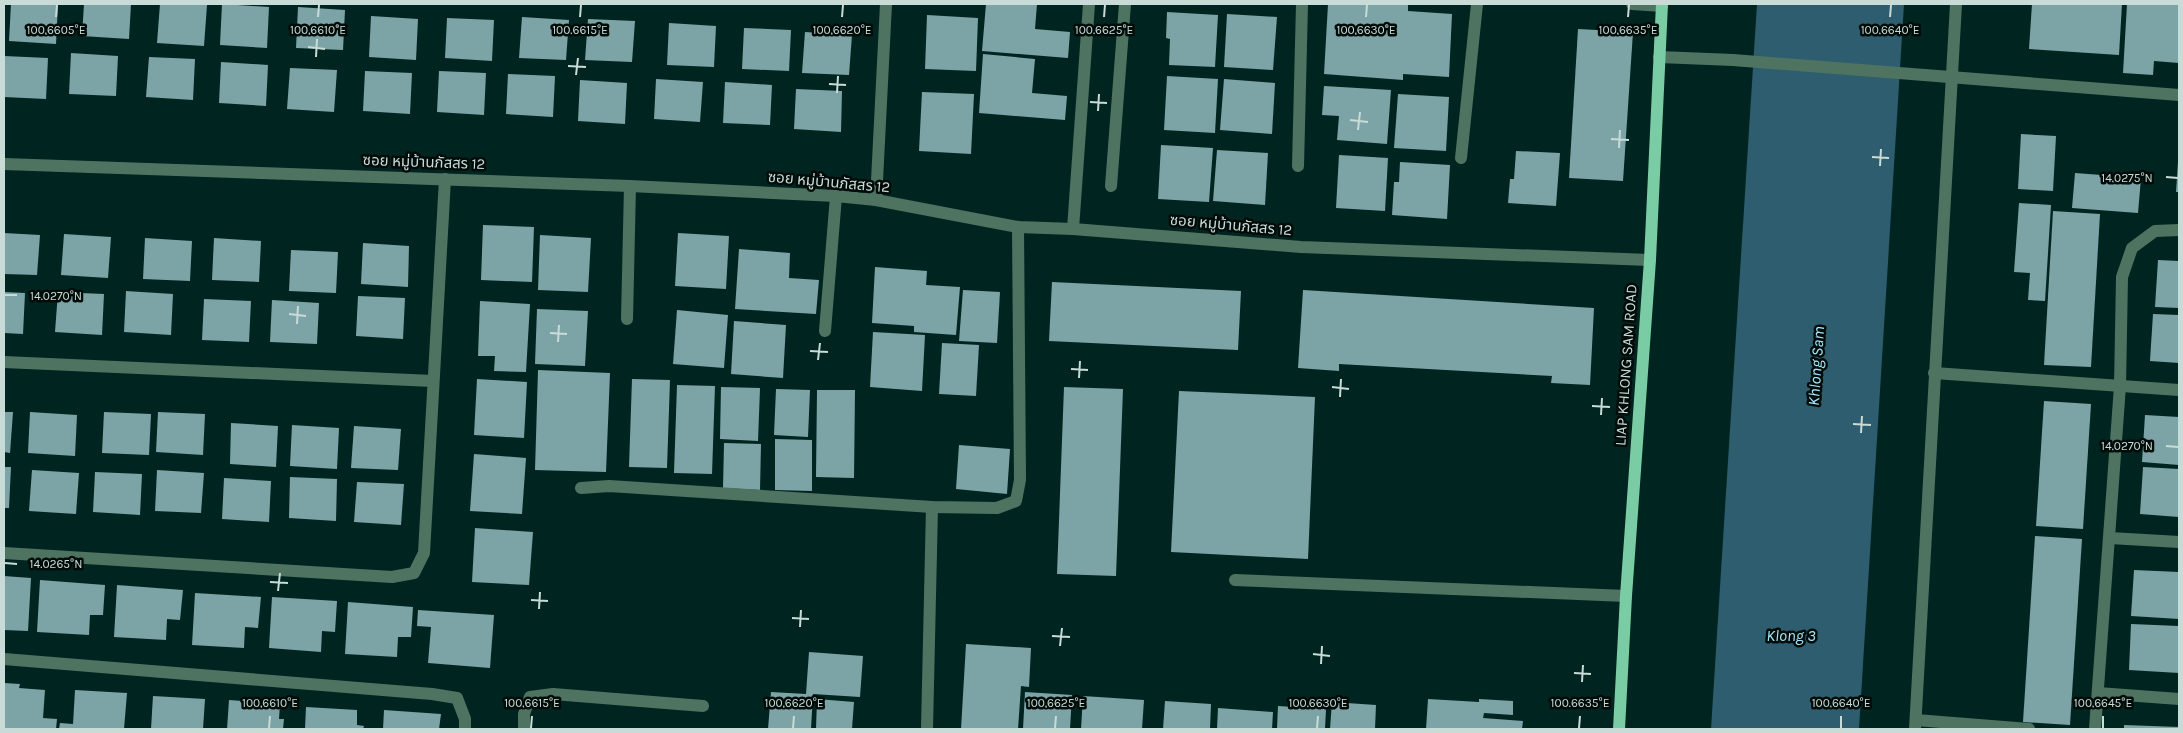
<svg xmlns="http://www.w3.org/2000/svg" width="2183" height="733" viewBox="0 0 2183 733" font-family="Karla,'Noto Sans Thai',sans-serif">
  <rect width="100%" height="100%" fill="#002520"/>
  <!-- water -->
  <polygon fill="#2d5d6e" points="1757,4 1904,4 1859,729 1711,729"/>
  <!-- building -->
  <g fill="#7ca4a7">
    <polygon points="11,4 58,4 56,44 9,41"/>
    <polygon points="84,4 131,4 129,39 82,36"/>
    <polygon points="160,4 207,5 204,46 157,43"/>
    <polygon points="222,4 269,7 267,48 220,45"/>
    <polygon points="986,4 1037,4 1035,29 1070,32 1068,58 982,51"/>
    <polygon points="1328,4 1408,5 1408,11 1452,14 1449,77 1403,74 1403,80 1324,74"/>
    <polygon points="2032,4 2122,4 2119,55 2029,49"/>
    <polygon points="2127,4 2179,4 2179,63 2154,61 2153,75 2123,73"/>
    <polygon points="298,7 345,10 343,50 296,48"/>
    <polygon points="1167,12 1218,15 1215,67 1169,65 1170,39 1166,38"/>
    <polygon points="1227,14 1277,17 1273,70 1224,67"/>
    <polygon points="927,15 978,18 976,71 925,69"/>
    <polygon points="371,16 418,19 416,60 369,57"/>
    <polygon points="522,17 569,20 566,60 519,58"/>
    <polygon points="447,18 494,20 492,61 445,58"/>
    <polygon points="588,19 635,21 632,62 585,60"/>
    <polygon points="669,23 716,26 714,67 667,65"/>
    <polygon points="744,28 791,30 789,71 742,69"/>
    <polygon points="1578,29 1633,32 1623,181 1569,178"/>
    <polygon points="805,32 852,35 849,75 802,73"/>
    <polygon points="71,53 118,56 116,96 69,94"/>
    <polygon points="983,54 1035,59 1032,93 1067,96 1065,120 979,113"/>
    <polygon points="4,56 48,58 46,99 4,97"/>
    <polygon points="149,57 195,59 193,100 146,97"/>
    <polygon points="221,62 268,65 266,106 219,103"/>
    <polygon points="290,68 337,70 334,112 287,109"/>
    <polygon points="365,71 412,73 410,114 363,111"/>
    <polygon points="439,71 486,73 484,115 437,112"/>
    <polygon points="508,74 555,76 553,117 506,114"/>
    <polygon points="1167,76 1218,79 1215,133 1164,130"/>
    <polygon points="656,79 703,82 700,122 654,119"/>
    <polygon points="1224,79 1275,83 1272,134 1220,130"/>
    <polygon points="580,80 627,83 625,124 578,121"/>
    <polygon points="725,82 772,85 770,125 723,123"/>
    <polygon points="1324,86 1391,90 1387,144 1337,140 1339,116 1322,115"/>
    <polygon points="796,89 842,91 841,132 794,129"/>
    <polygon points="922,92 974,94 971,154 919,151"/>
    <polygon points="1398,94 1449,97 1446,151 1394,148"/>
    <polygon points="2021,134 2056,136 2053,191 2018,189"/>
    <polygon points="1161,145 1213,148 1209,202 1158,199"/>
    <polygon points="1217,150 1268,153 1265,205 1213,201"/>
    <polygon points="1516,151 1560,153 1556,206 1508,203 1510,179 1514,179"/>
    <polygon points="1339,155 1388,158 1385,211 1336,208"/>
    <polygon points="1400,162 1450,165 1447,219 1392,215 1394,182 1399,182"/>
    <polygon points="2178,162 2179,162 2179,192 2176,192"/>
    <polygon points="2075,173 2141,178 2138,213 2072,208"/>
    <polygon points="2019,203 2051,205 2045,301 2028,300 2030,273 2014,272"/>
    <polygon points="2053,211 2100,214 2091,367 2044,365"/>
    <polygon points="483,225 534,227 532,282 481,280"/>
    <polygon points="4,233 40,235 37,275 4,274"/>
    <polygon points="678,233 729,236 726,289 675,286"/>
    <polygon points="64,234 111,237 108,278 61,275"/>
    <polygon points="540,235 591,238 588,292 538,290"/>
    <polygon points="145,238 192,241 190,281 143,279"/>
    <polygon points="214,238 261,241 259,282 212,280"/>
    <polygon points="363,243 409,246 408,287 361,284"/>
    <polygon points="739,249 790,253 789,278 819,280 816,314 735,309"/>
    <polygon points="291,250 338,252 336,293 289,291"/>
    <polygon points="2158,260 2179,261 2179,308 2155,307"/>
    <polygon points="875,267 927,271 926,285 960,287 956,335 914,332 914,326 872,323"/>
    <polygon points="1052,282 1241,291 1238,350 1049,341"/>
    <polygon points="963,290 1000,292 997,343 959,341"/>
    <polygon points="1303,290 1594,308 1590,385 1551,383 1552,376 1339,364 1339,371 1298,368"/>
    <polygon points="126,291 173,294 171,335 124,332"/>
    <polygon points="4,292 25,293 23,334 4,333"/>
    <polygon points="58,292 104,294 102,335 55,332"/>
    <polygon points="358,296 405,298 403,339 356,336"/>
    <polygon points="204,299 251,301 249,342 202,340"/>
    <polygon points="272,300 319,303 317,344 270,342"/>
    <polygon points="480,301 530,304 526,372 494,371 495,356 478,356"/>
    <polygon points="537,309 588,311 585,366 535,364"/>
    <polygon points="677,310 728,315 724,368 673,364"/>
    <polygon points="2153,314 2179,315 2179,363 2150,361"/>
    <polygon points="734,321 786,325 783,378 731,374"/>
    <polygon points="873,332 925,335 922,391 870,387"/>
    <polygon points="942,343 979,345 976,396 939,394"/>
    <polygon points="538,370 610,373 606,472 535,470"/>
    <polygon points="477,379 527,382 524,438 474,435"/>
    <polygon points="632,379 670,380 667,468 629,467"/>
    <polygon points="677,385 715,386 712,474 674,473"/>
    <polygon points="721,387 760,388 758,441 720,439"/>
    <polygon points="1064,387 1123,389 1116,576 1057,574"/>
    <polygon points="776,389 810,390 808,437 774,435"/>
    <polygon points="817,390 855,390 854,478 816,477"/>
    <polygon points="1179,391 1315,397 1308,559 1171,552"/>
    <polygon points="2044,401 2091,404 2083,529 2036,526"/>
    <polygon points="4,412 13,412 10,453 4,452"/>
    <polygon points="30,412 77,415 75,456 28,453"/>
    <polygon points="104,412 151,414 149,455 102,453"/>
    <polygon points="158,412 205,414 203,455 156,452"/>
    <polygon points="2145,415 2179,417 2179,465 2142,462"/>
    <polygon points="231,423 278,426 276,467 230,464"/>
    <polygon points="292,425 339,428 337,469 290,466"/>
    <polygon points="354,426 401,429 398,470 351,468"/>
    <polygon points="775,439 812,440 812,491 775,490"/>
    <polygon points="724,443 761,444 760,490 723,488"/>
    <polygon points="959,445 1010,449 1007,494 956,489"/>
    <polygon points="474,454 526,458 522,514 470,511"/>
    <polygon points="4,467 11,467 9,508 4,508"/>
    <polygon points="2143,467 2179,469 2179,517 2140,514"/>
    <polygon points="32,470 79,473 76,514 29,511"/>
    <polygon points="157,470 204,473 201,513 155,511"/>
    <polygon points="95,472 142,474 140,515 93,512"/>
    <polygon points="290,477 337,479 336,521 289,518"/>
    <polygon points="224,478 271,481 269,522 222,519"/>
    <polygon points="357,482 404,484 401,525 354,522"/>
    <polygon points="475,528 533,532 529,585 472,582"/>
    <polygon points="2035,536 2082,539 2070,725 2023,722"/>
    <polygon points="2134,570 2179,572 2179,619 2131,616"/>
    <polygon points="4,576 31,578 28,631 4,630"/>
    <polygon points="40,580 105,585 103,615 90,615 89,635 37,632"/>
    <polygon points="117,585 183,590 180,620 167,619 166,640 114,637"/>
    <polygon points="195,593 261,597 258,628 245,627 244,648 192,645"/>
    <polygon points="272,597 337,601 335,632 322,631 321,652 269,648"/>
    <polygon points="348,602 413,607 411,637 398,637 397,657 345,654"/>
    <polygon points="418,610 494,615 490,668 428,663 431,627 417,626"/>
    <polygon points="2131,624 2179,626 2179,673 2129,670"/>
    <polygon points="966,644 1031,648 1029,687 1021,686 1018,729 961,729"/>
    <polygon points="809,652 863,656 860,697 813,694 811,729 768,729 771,692 806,694"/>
    <polygon points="4,683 20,684 19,688 45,690 43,718 57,719 56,729 4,729"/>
    <polygon points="75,690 127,693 124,729 59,729 60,723 73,724"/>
    <polygon points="1025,692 1072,695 1070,729 1023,729"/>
    <polygon points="153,696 205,699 203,729 151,729"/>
    <polygon points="1083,696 1144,700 1142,729 1081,729"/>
    <polygon points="817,699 854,702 852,729 816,729"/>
    <polygon points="1428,699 1479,702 1479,699 1513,701 1513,715 1484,713 1483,718 1523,721 1522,729 1426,729"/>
    <polygon points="229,700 280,704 279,719 284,719 283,729 227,729"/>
    <polygon points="1165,701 1211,704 1210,729 1163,729"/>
    <polygon points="1332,702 1376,705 1375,729 1330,729"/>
    <polygon points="1278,706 1326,709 1325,729 1277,729"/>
    <polygon points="306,707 357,710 357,725 364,726 363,729 305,729"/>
    <polygon points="1218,708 1273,712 1272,729 1217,729"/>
    <polygon points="384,710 441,714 439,729 383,729"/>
    <polygon points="2124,725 2179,727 2179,729 2124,729"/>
  </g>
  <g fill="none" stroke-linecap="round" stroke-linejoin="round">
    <!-- minor -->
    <g stroke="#4e7461" stroke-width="12">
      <polyline points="1632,4 1662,6"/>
      <polyline points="1659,57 1733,60 2179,95"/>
      <polyline points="1461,158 1477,4"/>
      <polyline points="4,164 630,186 836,196 876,200 1018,227 1073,229 1301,247 1650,260"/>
      <polyline points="1298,166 1302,4"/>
      <polyline points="1111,186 1125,4"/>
      <polyline points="876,200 886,4"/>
      <polyline points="1073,229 1089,4"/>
      <polyline points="627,319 630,186"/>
      <polyline points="825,331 836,196"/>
      <polyline points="4,362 433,381"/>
      <polyline points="1934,373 2179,390"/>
      <polyline points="581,488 609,486 932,507 997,508 1016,501 1020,480 1018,227"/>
      <polyline points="2110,538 2179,542"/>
      <polyline points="4,553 392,577 414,573 424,553 445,179"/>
      <polyline points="1235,580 1626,596"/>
      <polyline points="4,659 432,694 457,698 465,719 465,729"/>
      <polyline points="2098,693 2179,699"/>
      <polyline points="1916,720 2029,729"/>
      <polyline points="524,729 524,714 530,697 553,694 703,706"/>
      <polyline points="927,729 932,507"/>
      <polyline points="1915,729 1956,4"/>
      <polyline points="2095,729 2120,386 2122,277 2132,248 2155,231 2179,230"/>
    </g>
    <!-- major -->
    <polyline stroke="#79cca3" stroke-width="12" points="1619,729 1626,596 1650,260 1662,4"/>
  </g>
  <!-- ticks -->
  <path fill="none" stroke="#c8dbd7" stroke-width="2" d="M56 17 57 5M318 17 319 5M580 17 581 5M842 17 843 5M1104 17 1105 5M1366 17 1367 5M1628 17 1629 5M1890 17 1891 5M308 47 325 49M316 57 317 39M568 66 586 67M576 75 578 58M829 84 846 85M837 93 838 76M1090 102 1107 103M1098 111 1099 94M1350 120 1368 122M1358 130 1360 112M1611 139 1629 140M1619 148 1620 130M1872 157 1889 158M1880 166 1881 149M2166 177 2178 178M5 295H17M289 314 306 316M297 324 298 306M550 333 567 334M558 342 559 325M810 351 828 352M818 360 820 343M1071 369 1088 370M1079 378 1080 361M1332 387 1349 389M1340 397 1341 379M1592 406 1610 407M1601 415 1602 398M1853 424 1871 425M1861 433 1862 416M2166 446 2178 447M5 563 17 564M270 582 288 583M278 591 280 573M531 600 548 601M539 609 540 592M792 618 809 619M800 627 801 610M1052 636 1070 637M1060 646 1062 628M1313 654 1330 656M1321 664 1322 646M1574 673 1591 674M1582 682 1583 665M269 728 270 716M531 728 532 716M793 728 794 716M1055 728 1056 716M1317 728 1318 716M1579 728 1580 716M1841 728V716M2103 728V716"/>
  <g text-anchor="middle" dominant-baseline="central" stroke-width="5" stroke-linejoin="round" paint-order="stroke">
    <!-- street labels -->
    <g font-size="15" fill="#c8dbd7" stroke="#010c09">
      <text transform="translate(424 162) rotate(2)">ซอย หมู่บ้านภัสสร 12</text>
      <text transform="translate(829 182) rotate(5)">ซอย หมู่บ้านภัสสร 12</text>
      <text transform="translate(1231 225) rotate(5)">ซอย หมู่บ้านภัสสร 12</text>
      <text transform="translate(1626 365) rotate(-86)">LIAP KHLONG SAM ROAD</text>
    </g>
    <!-- water labels -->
    <g font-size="16" font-style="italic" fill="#a7e6fd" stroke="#010c09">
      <text transform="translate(1816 366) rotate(-86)">Khlong Sam</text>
      <text x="1791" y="635">Klong 3</text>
    </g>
  </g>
  <g font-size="12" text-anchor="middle" fill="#c8dbd7" stroke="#010c09" stroke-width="5" stroke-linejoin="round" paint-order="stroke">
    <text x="56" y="34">100.6605°E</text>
    <text x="318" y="34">100.6610°E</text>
    <text x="580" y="34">100.6615°E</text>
    <text x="842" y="34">100.6620°E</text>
    <text x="1104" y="34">100.6625°E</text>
    <text x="1366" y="34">100.6630°E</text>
    <text x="1628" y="34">100.6635°E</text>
    <text x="1890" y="34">100.6640°E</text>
    <text x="2127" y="182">14.0275°N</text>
    <text x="56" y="300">14.0270°N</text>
    <text x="2127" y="450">14.0270°N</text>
    <text x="56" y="568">14.0265°N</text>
    <text x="270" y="707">100.6610°E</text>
    <text x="532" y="707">100.6615°E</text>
    <text x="794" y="707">100.6620°E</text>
    <text x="1056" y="707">100.6625°E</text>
    <text x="1318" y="707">100.6630°E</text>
    <text x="1580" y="707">100.6635°E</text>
    <text x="1841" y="707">100.6640°E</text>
    <text x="2103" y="707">100.6645°E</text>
  </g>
  <!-- border -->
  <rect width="2183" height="733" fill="none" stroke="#c8dbd7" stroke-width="10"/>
</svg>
